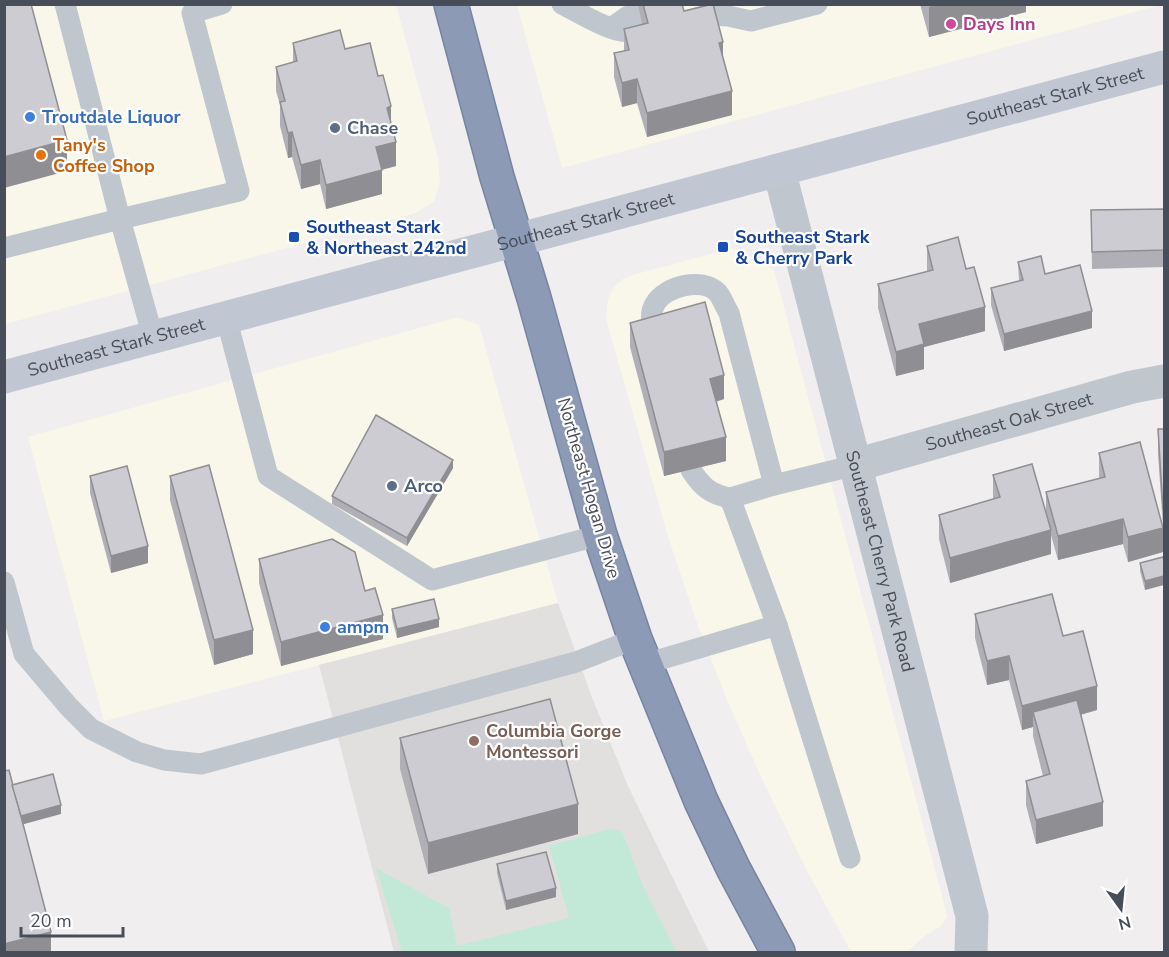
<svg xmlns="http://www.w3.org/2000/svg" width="1169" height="957" viewBox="0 0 1169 957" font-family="'Nunito Sans',sans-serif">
  <rect width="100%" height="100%" fill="#f0eeee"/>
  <!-- commercial -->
  <g fill="#f9f7e9">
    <polygon points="1164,4 562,168 517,5"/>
    <polygon points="5,5 396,5 438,157 440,182 434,202 413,214 5,324"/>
    <polygon points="733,248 774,270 946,911 947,917 941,926 926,935 907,952 851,952 807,871 762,779 727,700 696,620 669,540 606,319 608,299 614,287 623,279 636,274"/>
    <polygon points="458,317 479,325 558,603 104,721 28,437"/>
  </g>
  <!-- education -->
  <polygon fill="#e1e0df" points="558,603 591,695 628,786 709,952 394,952 319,665"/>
  <!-- green -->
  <polygon fill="#c2e9d7" points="610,829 618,830 623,834 644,888 676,951 672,952 402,952 376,868 449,908 457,946 569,918 549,846"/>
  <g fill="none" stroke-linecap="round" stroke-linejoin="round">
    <!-- highway casing -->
    <g stroke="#7785a2" stroke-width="36">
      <polyline id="highway" points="451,4 497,177 534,298 600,535 635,639 701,801 733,868 778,952"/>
    </g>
    <!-- lane -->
    <g stroke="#c0c6ce" stroke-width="21">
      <polyline points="65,4 120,219 153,337"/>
      <path d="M562 4C586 16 617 38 644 31"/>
      <polyline points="689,20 707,15 728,16 751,21 817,4"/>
      <polyline points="611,28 628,16 640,14"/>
      <polyline points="4,248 120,219 239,191 192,13 222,4"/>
      <polyline points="226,317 268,476 432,580 600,535"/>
      <path d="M656 340C653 328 648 315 655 304 665 286 702 277 717 292 722 297 725 307 729 313L774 485"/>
      <path d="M691 470C702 487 710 494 730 498"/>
      <polyline points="4,582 24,654 69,707 91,729 137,752 164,760 201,764 576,662 635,639"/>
      <polyline points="777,625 730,498 774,485 856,465"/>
      <polyline points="645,664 777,625 850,858"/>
    </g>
    <!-- street -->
    <g stroke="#c0c6ce" stroke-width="33">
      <path id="s1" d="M779 170 972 916 971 952"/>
      <path id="s2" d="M856 465 1132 387 1164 381"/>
    </g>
    <!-- secondary -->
    <path stroke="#c1c7d2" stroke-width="33" id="s3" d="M4 377 1164 67"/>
    <!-- highway -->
    <use href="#highway" stroke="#8c9ab6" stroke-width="33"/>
  </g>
  <!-- wall -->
  <g fill="#afafb5">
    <polygon points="638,4 682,4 684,11 723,56 732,115 647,137 637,103 622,107 614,77 614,53 624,51 624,29 642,24"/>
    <polygon points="920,4 1026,4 1026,12 929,37"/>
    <polygon points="293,43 345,49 391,123 396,166 382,170 382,194 326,209 320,184 301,189 292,157 288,158 280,126 280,105 276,91 276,67 293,62"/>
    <polygon points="1164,209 1164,267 1092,269 1091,210"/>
    <polygon points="927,246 966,269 985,331 924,347 924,369 896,376 878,308 878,284 927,272"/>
    <polygon points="1018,262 1045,274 1092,328 1004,351 991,305 991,288 1019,281"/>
    <polygon points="630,323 724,399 716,402 726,461 664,476 630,347"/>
    <polygon points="1158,429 1164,429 1164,533 1163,533 1163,529 1163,552 1128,562 1123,544 1058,560 1051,535 1051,554 950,583 939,539 939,515 993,499 993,475 1046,513 1046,492 1099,478 1099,453 1163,528 1158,454"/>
    <polygon points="453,468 407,546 332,504 332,496"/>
    <polygon points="90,476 148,563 111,573 90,493"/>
    <polygon points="170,476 253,654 214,665 170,500"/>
    <polygon points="259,559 365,591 383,639 281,666 259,583"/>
    <polygon points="1164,561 1145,590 1140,571 1140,563"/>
    <polygon points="392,609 439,627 397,638 392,618"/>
    <polygon points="975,614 1063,636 1097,710 1081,715 1103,826 1036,844 1026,805 1026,781 1043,776 1033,736 1033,727 1022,730 1009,680 987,685 975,638"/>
    <polygon points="400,738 578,834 428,874 400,769"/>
    <polygon points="497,864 556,897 506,910 497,873"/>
  </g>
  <!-- shaded-wall -->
  <g fill="#8f8f93">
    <polygon points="937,4 1026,4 1026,12 929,37 929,7"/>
    <polygon points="723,42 723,66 719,43"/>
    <polygon points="637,79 637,103 622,107 622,83"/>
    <polygon points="732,91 732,115 647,137 647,113"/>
    <polygon points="391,106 391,131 387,108"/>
    <polygon points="292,132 292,157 288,158 288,133"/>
    <polygon points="67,140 67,171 4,188 4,157"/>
    <polygon points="396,142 396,166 376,171 376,147"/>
    <polygon points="320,160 320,184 301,189 301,165"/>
    <polygon points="382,170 382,194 326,209 326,185"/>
    <polygon points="985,307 985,331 924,347 924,369 896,376 896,352 919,324"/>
    <polygon points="1092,311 1092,328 1004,351 1004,334"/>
    <polygon points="724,375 724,399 710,403 710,379"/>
    <polygon points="726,437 726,461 664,476 664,452"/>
    <polygon points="453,460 453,468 407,546 407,538"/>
    <polygon points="1123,519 1123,544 1058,560 1058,536"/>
    <polygon points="1163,528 1163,552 1128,562 1128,537"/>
    <polygon points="1051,530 1051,554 950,583 950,558"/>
    <polygon points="148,546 148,563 111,573 111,556"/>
    <polygon points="1164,576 1164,585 1145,590 1145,581"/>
    <polygon points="383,615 383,639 281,666 281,642"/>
    <polygon points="439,619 439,627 397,638 397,629"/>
    <polygon points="253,630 253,654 214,665 214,640"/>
    <polygon points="1009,656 1009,680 987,685 987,661"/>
    <polygon points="1097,686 1097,710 1037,726 1033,712 1033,727 1022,730 1022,706"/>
    <polygon points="1103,802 1103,826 1036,844 1036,820"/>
    <polygon points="578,804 578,834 428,874 428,843"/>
    <polygon points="61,805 61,814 17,826 17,817"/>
    <polygon points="556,888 556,897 506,910 506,901"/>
    <polygon points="51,932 51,952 4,952 4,944"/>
  </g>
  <!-- building -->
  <g fill="#ccccd2" stroke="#8f8f93" stroke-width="1.5">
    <polygon points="4,4 31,4 67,140 4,157"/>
    <polygon points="643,4 682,4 684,11 713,4 723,42 719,43 732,91 647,113 637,79 622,83 614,53 629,50 624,29 648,23"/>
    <polygon points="340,30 345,49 370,43 378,76 383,75 391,106 387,108 396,142 376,147 382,170 326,185 320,160 301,165 292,132 288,133 280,102 285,101 276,67 297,61 293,43"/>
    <polygon points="1164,209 1164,250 1092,252 1091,210"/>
    <polygon points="958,237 966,269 974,267 985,307 919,324 924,344 896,352 878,284 933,270 927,246"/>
    <polygon points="1041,256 1045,274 1080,265 1092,311 1004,334 991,288 1023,280 1018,262"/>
    <polygon points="705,302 724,375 710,379 726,437 664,452 630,323"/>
    <polygon points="376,415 453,460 407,538 332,496"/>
    <polygon points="1158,429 1164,429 1164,509 1163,509"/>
    <polygon points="1140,442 1163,528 1128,537 1123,519 1058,536 1046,492 1105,477 1099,453"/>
    <polygon points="1032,464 1051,530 950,558 939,515 1000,497 993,475"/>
    <polygon points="209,465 253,630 214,640 170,476"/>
    <polygon points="127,466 148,546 111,556 90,476"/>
    <polygon points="332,539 355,552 365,591 375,588 383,615 281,642 259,559"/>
    <polygon points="1163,557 1164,561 1164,576 1145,581 1140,563"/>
    <polygon points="1052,594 1063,636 1083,631 1097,686 1022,706 1009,656 987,661 975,614"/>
    <polygon points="434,599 439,619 397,629 392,609"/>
    <polygon points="550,699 578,804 428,843 400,738"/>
    <polygon points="1077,700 1103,802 1036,820 1026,781 1050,774 1033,712"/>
    <polygon points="9,770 51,932 4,944 4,771"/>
    <polygon points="53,774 61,805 21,816 12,785"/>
    <polygon points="546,852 556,888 506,901 497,864"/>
  </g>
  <!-- markers -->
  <circle fill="#d1479c" stroke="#fff" stroke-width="2" cx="951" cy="24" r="6"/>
  <g fill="#3f7fe0" stroke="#fff" stroke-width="2">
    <circle cx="30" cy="117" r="6"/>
    <circle cx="325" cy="627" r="6"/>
  </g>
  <g fill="#5c6f8a" stroke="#fff" stroke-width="2">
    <circle cx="335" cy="128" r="6"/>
    <circle cx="392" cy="486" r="6"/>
  </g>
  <circle fill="#e8710a" stroke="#fff" stroke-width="2" cx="41" cy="155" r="6"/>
  <g fill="#1a4fb4" stroke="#fff" stroke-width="2">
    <rect x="288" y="231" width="12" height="12" rx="3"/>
    <rect x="717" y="241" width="12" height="12" rx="3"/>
  </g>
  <circle fill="#8d6e63" stroke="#fff" stroke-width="2" cx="474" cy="741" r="6"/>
  <g text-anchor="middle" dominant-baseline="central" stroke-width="4.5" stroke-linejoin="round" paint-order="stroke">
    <!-- hotel labels -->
    <g font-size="18" font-weight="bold" fill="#b23c85" stroke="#fff" text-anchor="start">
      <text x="963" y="24">Days Inn</text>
    </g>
    <!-- street labels -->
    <g font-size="18" fill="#484e59" stroke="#fff">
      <text stroke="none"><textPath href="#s3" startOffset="1088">Southeast Stark Street</textPath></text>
      <text stroke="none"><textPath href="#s3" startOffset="602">Southeast Stark Street</textPath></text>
      <text stroke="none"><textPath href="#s3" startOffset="116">Southeast Stark Street</textPath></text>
      <text stroke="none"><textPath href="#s2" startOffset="159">Southeast Oak Street</textPath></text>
      <text transform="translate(589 488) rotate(74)">Northeast Hogan Drive</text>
      <text stroke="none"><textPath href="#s1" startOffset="404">Southeast Cherry Park Road</textPath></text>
    </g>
    <!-- shop labels -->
    <g font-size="18" font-weight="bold" fill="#366cbe" stroke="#fff" text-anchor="start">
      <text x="42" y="117">Troutdale Liquor</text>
      <text x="337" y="627">ampm</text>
    </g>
    <!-- service labels -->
    <g font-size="18" font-weight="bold" fill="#4e5e75" stroke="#fff" text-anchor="start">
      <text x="347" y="128">Chase</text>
      <text x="404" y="486">Arco</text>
    </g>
    <!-- food labels -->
    <g font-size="18" font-weight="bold" fill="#c56008" stroke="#fff" text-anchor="start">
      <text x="53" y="145">Tany's<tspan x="53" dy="21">Coffee Shop</tspan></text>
    </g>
    <!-- transit labels -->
    <g font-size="18" font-weight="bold" fill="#164399" stroke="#fff" text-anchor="start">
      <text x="306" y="227">Southeast Stark<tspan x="306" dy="21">&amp; Northeast 242nd</tspan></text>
      <text x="735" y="237">Southeast Stark<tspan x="735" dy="21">&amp; Cherry Park</tspan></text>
    </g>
    <!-- education labels -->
    <g font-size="18" font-weight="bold" fill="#785e54" stroke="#fff" text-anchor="start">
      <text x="486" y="731">Columbia Gorge<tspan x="486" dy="21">Montessori</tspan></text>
    </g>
  </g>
  <!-- border -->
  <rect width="1169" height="957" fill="none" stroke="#484e59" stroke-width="12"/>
  <!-- north arrow -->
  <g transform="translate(1121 909) rotate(165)" stroke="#ffffff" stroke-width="4.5" paint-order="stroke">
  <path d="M0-4.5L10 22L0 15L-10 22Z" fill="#484e59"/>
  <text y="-9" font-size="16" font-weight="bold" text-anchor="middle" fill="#484e59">N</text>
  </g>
  <!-- scale -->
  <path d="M21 927v9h102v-9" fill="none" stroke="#484e59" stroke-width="3"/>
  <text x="30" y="927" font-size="18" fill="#484e59" stroke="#ffffff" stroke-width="4.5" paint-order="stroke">20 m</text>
</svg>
